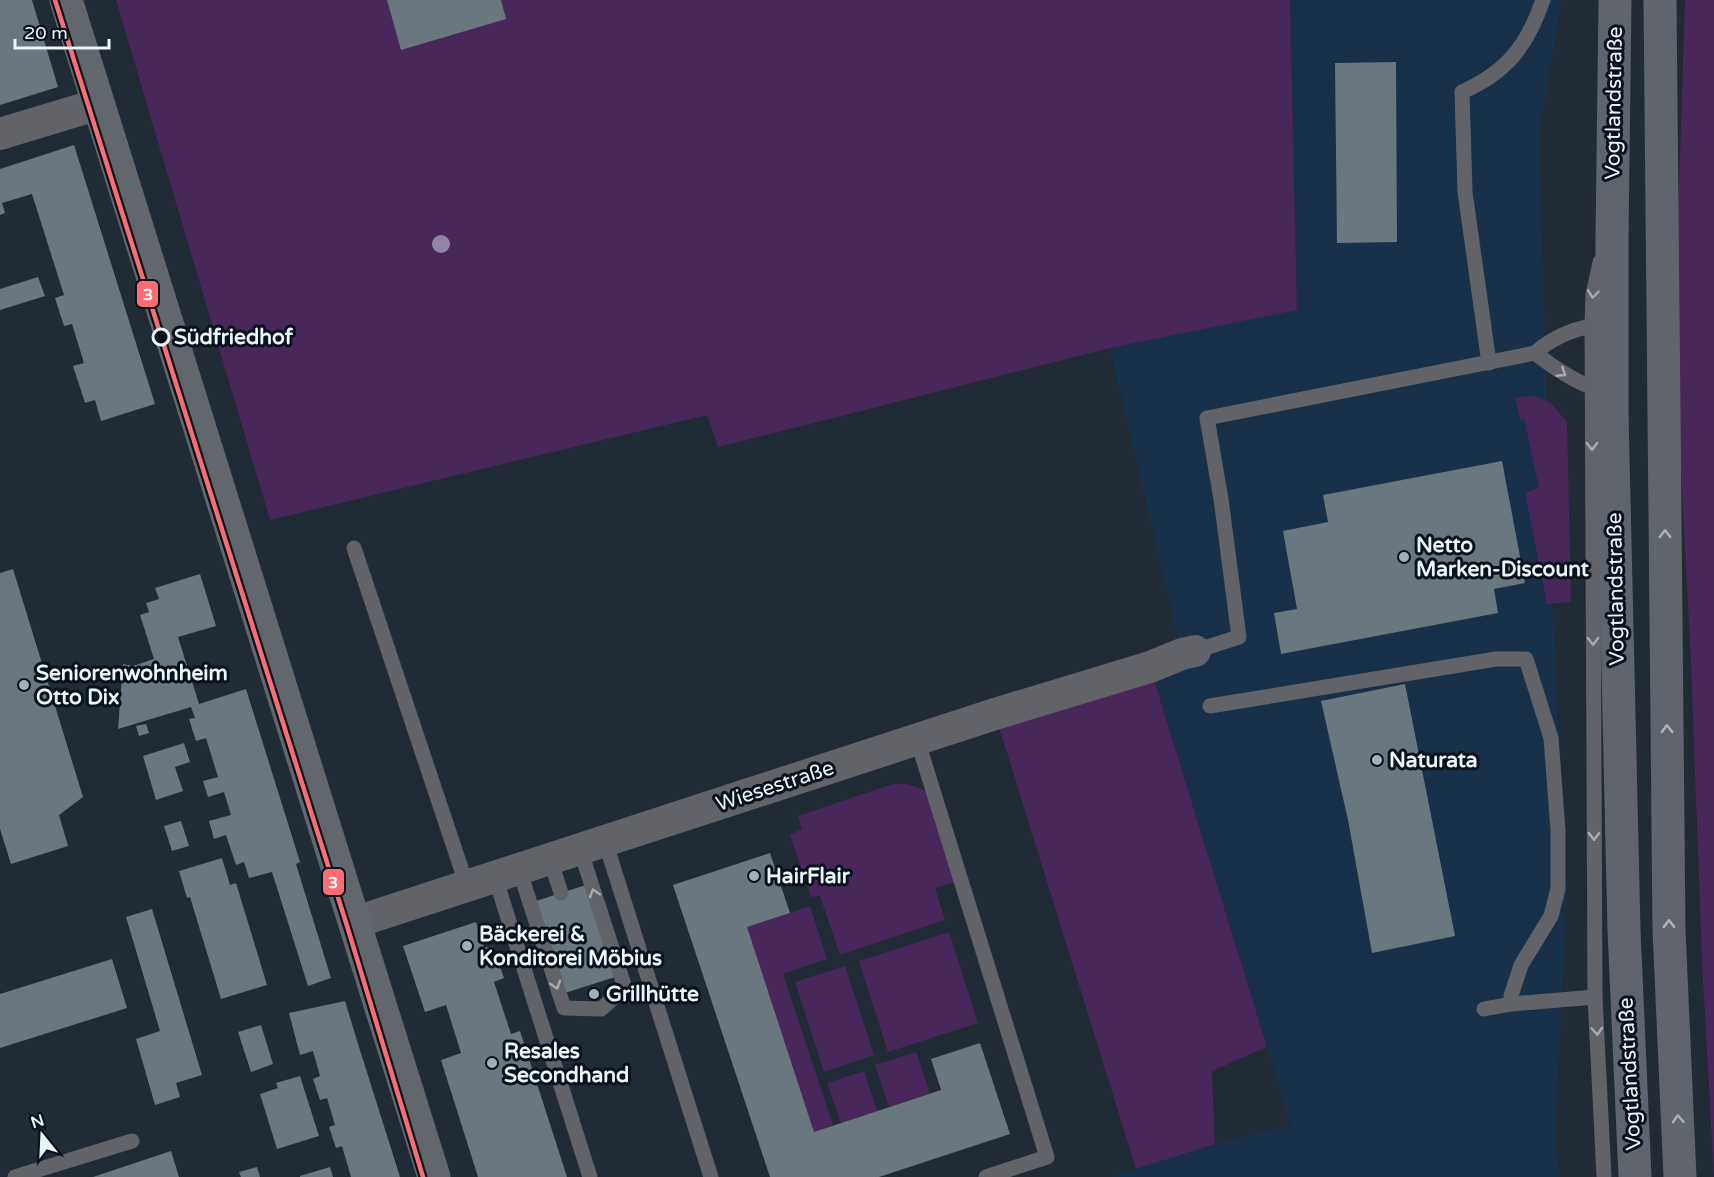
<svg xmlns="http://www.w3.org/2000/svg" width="1714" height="1177" viewBox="0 0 1714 1177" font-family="'Varela Round',sans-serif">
  <rect width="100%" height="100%" fill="#202b36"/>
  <!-- built -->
  <polygon fill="#193049" points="1290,0 1562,0 1539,131 1553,614 1567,890 1555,1142 1560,1177 1110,1177 1215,1144 1291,1125 1150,667 1182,653 1110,348 1297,310"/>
  <!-- green -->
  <g fill="#48275a">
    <polygon points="116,0 1290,0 1297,310 1110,348 718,447 707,415 270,520"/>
    <polygon points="1685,0 1714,0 1714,1177 1702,962 1691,663 1680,450 1678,219"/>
    <polygon points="1533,395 1550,402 1567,422 1571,602 1547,604 1525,493 1539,488 1524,419 1520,420 1515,398"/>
    <polygon points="1150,667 1267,1047 1212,1071 1215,1144 1136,1169 995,714"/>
    <polygon points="893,784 906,784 922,789 935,798 960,880 935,888 945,920 840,955 820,896 811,897 790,835 802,829 798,816"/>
    <polygon points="810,906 827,959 783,974 833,1125 814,1132 747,927"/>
    <polygon points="949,932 978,1023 888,1052 859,961"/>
    <polygon points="845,966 874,1055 824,1072 795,982"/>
    <polygon points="916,1052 930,1093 889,1107 875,1065"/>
    <polygon points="864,1071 877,1111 841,1123 827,1083"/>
  </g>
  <!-- building -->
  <g fill="#6a777f">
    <polygon points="0,0 32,0 58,87 0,105"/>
    <polygon points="387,0 501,0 506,19 401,50"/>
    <polygon points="1396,62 1397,242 1337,243 1335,63"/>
    <polygon points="74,145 155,404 101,421 95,400 85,403 73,366 84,363 72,324 64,326 55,298 64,295 32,194 2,203 5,213 0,215 0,169"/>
    <polygon points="38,277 45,296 0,310 0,289"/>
    <polygon points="1502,461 1525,583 1494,589 1498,613 1281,654 1274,613 1297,609 1283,531 1328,522 1323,495"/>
    <polygon points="13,569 83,797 59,815 68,846 11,864 0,829 0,573"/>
    <polygon points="200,574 216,626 178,637 199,704 246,689 300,862 296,864 331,978 308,986 272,872 249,878 244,862 236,865 226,835 214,839 209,821 231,815 224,792 208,797 203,781 218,777 206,738 196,741 189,719 195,718 191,707 118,729 123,664 133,666 154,659 140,615 149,612 146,603 159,599 155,588"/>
    <polygon points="1405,684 1455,936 1372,953 1348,820 1321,701"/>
    <polygon points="146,724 149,733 139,736 136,726"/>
    <polygon points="184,743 190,762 175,767 183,791 156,800 143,756"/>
    <polygon points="181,821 189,846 172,851 164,826"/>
    <polygon points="770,853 790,913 747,927 814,1132 941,1090 931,1059 980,1043 1010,1134 879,1177 770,1177 673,885"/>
    <polygon points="222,858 230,885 236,883 267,985 221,999 190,897 187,898 179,871"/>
    <polygon points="586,885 615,977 565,993 536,901"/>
    <polygon points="152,909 202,1075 176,1083 180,1097 155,1105 136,1039 160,1031 126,917"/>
    <polygon points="476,922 484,948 493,946 504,978 494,982 511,1034 520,1031 567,1177 478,1177 441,1060 461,1053 446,1005 425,1012 403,946"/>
    <polygon points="112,959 127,1008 0,1048 0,994"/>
    <polygon points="345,1001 359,1047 400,1177 351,1177 342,1146 336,1148 329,1127 335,1125 327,1098 320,1100 313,1079 320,1076 313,1051 300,1055 289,1013"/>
    <polygon points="261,1025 273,1064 251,1072 238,1032"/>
    <polygon points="300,1076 319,1136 277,1149 260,1094 278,1088 276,1083"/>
    <polygon points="171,1151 179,1177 93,1177"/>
    <polygon points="257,1167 260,1177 241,1177 239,1172"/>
    <polygon points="330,1167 333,1177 300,1177 300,1176"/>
  </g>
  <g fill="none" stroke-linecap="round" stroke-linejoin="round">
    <!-- lane -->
    <g stroke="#616369" stroke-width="15">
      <polyline points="1592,326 1595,997 1604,1177"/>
      <path d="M1535 353C1553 367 1570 379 1591 387"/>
      <path d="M1489 363 1465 192 1462 92C1507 72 1527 46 1543 0"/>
      <polyline points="354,548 467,886"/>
      <path d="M1195 651 1239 637 1221 499 1207 418 1535 353C1552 338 1569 330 1592 326L1593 295 1600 262"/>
      <polyline points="1210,706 1496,659 1526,659 1551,738 1558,830 1558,889 1551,916 1521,965 1511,996 1511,1004 1595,997"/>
      <polyline points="917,739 1047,1157 986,1177"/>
      <polyline points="605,841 711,1177"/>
      <polyline points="550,859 561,893"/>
      <polyline points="519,869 564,1008 601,1009 625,988 580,849"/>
      <polyline points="495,877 590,1177"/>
      <polyline points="1484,1009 1511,1004"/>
      <polyline points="15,1177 132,1141"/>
    </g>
    <!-- street -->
    <g stroke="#616369" stroke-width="32">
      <polyline points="0,134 99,104"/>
      <polyline points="356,922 995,714 1150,667 1182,654 1195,651"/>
    </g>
    <!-- secondary -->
    <polyline stroke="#62666d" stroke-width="33" points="66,0 434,1177"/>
    <!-- primary -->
    <g stroke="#60646d" stroke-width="33">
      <polyline points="1615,0 1612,240 1612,413 1624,930 1635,1177"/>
      <polyline points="1660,0 1669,930 1680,1177"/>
    </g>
    <!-- tram-1 casing -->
    <g stroke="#0a131c" stroke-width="9">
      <polyline id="tram-1" points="55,0 348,929 423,1177"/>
    </g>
    <!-- tram-1 -->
    <use href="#tram-1" stroke="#fc6c74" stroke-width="4.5"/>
  </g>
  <!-- trees -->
  <circle fill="#9086a1" cx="441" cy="244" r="9"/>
  <!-- one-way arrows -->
  <defs><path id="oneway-chevron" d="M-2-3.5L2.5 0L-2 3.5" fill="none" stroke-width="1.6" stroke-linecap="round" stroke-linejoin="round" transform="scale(1.5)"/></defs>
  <g stroke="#a6acb3">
    <use href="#oneway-chevron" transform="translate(1593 294) rotate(97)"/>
    <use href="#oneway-chevron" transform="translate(1562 373) rotate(33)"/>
    <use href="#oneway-chevron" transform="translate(1592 446) rotate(90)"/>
    <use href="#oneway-chevron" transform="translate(1593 641) rotate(90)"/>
    <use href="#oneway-chevron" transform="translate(1594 836) rotate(90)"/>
    <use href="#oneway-chevron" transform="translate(594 893) rotate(-108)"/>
    <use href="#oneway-chevron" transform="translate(556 985) rotate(72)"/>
    <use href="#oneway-chevron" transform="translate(1597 1031) rotate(87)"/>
  </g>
  <g stroke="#adb3bc">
    <use href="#oneway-chevron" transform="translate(1665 534) rotate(-91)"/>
    <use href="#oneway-chevron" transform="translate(1667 729) rotate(-91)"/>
    <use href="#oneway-chevron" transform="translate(1669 924) rotate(-91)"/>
    <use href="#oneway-chevron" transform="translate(1678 1119) rotate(-93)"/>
  </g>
  <!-- markers -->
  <circle fill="#0a131c" stroke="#ecf4fd" stroke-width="3" cx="161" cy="337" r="8"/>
  <g fill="#a5aeb7" stroke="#0a131c" stroke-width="2">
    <circle cx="1404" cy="557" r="6"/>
    <circle cx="24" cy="685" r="6"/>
    <circle cx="1377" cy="760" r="6"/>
    <circle cx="754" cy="876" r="6"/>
    <circle cx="467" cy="946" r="6"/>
    <circle cx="594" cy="994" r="6"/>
    <circle cx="492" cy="1063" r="6"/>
  </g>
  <g text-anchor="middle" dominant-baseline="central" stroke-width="6" stroke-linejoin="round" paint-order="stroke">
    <!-- street labels -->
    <g font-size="21" fill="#ecf4fd" stroke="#0a131c">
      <text transform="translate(1614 103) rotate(-89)">Vogtlandstraße</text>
      <text transform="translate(1616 589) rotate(-91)">Vogtlandstraße</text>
      <text transform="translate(775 786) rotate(-18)">Wiesestraße</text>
      <text transform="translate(1630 1074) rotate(-93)">Vogtlandstraße</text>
    </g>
    <!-- stop labels -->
    <g font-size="21" font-weight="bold" fill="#ecf4fd" stroke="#0a131c" text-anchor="start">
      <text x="174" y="337">Südfriedhof</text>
    </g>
    <!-- poi labels -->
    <g font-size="21" font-weight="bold" fill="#ecf4fd" stroke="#0a131c" text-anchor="start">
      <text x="1416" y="545">Netto<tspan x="1416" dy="24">Marken-Discount</tspan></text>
      <text x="36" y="673">Seniorenwohnheim<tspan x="36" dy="24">Otto Dix</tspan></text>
      <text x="1389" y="760">Naturata</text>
      <text x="766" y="876">HairFlair</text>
      <text x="479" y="934">Bäckerei &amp;<tspan x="479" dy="24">Konditorei Möbius</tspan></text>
      <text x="606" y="994">Grillhütte</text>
      <text x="504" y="1051">Resales<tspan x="504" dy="24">Secondhand</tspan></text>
    </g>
  </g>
  <g stroke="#0a131c" stroke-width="2">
    <rect x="136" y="280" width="23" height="28" rx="6" fill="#fc6c74"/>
    <rect x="322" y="868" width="23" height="28" rx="6" fill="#fc6c74"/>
  </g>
  <g font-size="16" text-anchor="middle" font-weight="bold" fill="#fff">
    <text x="148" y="300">3</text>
    <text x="333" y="888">3</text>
  </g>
  <!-- north arrow -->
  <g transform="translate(42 1135) rotate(342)" stroke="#0a131c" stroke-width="4.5" paint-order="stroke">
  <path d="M0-4.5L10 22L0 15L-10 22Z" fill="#ecf4fd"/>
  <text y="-9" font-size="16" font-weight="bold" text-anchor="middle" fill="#ecf4fd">N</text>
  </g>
  <!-- scale -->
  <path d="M15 39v9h94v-9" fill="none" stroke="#ecf4fd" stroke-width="3"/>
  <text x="24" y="39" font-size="18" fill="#ecf4fd" stroke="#0a131c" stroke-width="4.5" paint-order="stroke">20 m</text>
</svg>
